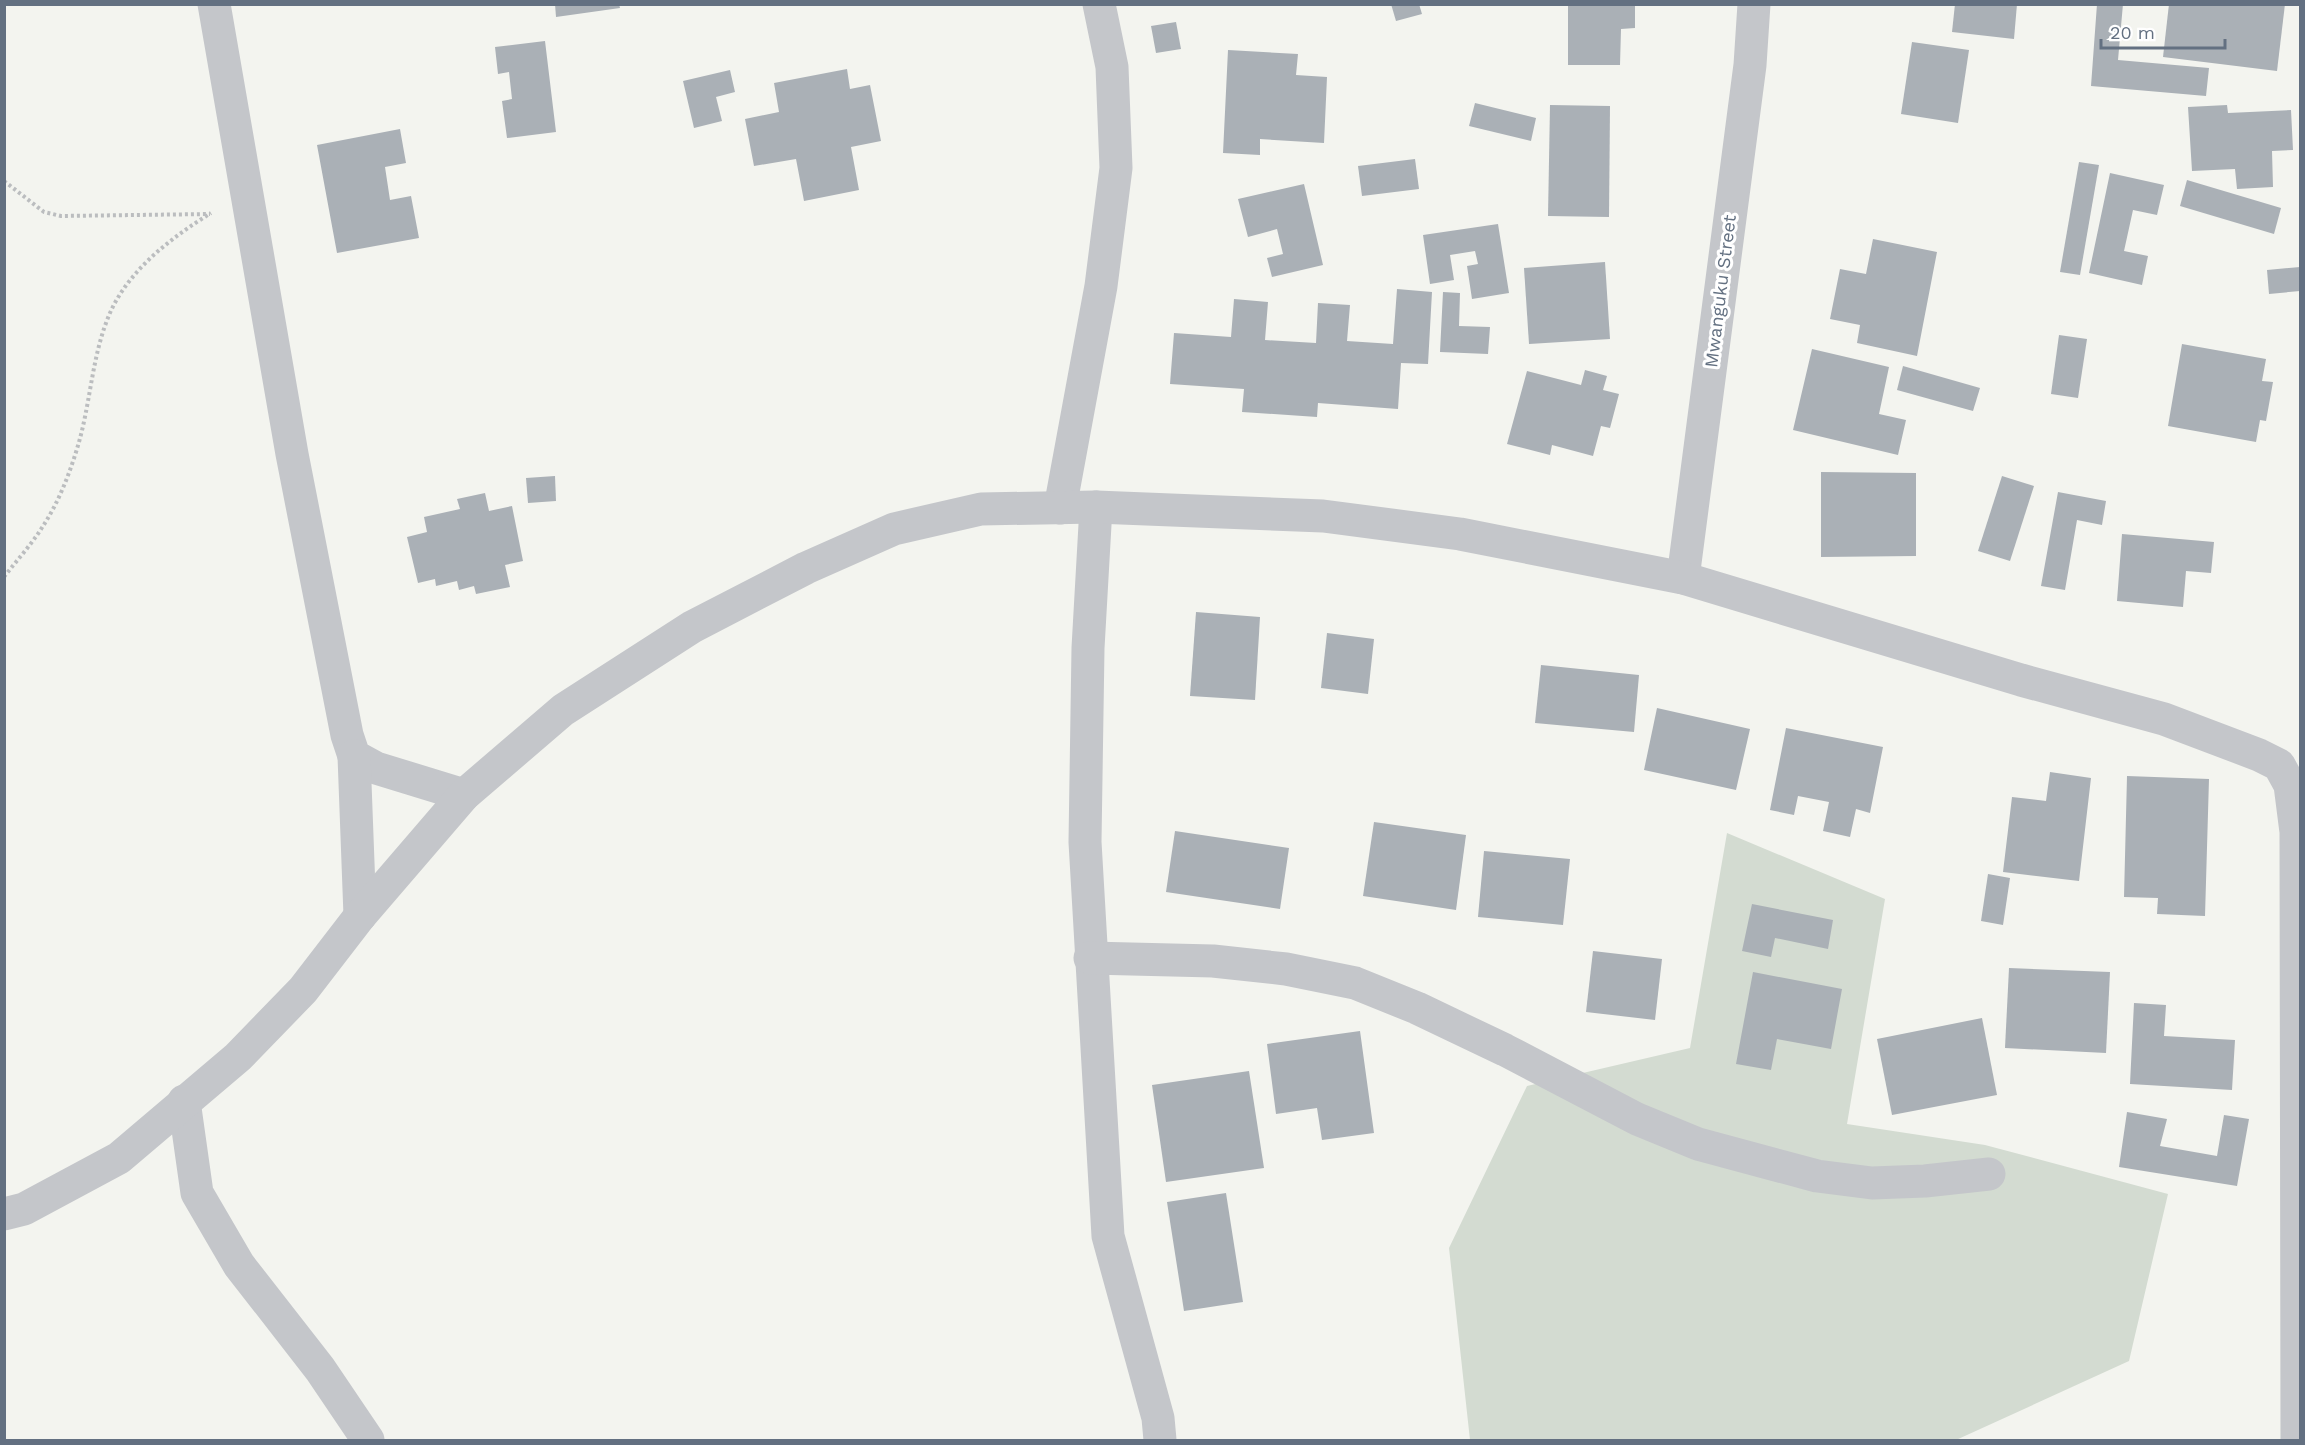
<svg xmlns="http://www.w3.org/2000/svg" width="2305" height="1445" viewBox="0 0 2305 1445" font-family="'Work Sans',sans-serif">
  <rect width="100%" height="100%" fill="#f3f4ef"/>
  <!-- green -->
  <polygon fill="#d3dbd1" points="1727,833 1885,899 1847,1124 1985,1145 2168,1194 2129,1361 1956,1440 1470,1440 1449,1248 1527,1086 1690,1048"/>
  <!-- building -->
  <g fill="#aab0b6">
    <polygon points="555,4 619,4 620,8 556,17"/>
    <polygon points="1391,4 1419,4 1422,14 1396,21"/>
    <polygon points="1568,4 1635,4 1635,28 1621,29 1620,65 1568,65"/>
    <polygon points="1955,4 2017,4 2014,39 1952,32"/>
    <polygon points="2097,4 2123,4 2118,60 2209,68 2206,96 2091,86"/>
    <polygon points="2169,4 2285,4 2277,71 2163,57"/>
    <polygon points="1176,22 1181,49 1156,53 1151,26"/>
    <polygon points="545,41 556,132 507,138 502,101 512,99 509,72 498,74 495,47"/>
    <polygon points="1912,42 1969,50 1958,123 1901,114"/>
    <polygon points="1228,50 1298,54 1296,75 1327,77 1324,143 1260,139 1260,155 1223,153"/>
    <polygon points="847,69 850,89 870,85 881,141 851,147 859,190 804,201 796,159 754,166 745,119 779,112 774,83"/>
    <polygon points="730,70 735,92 716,97 722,121 694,128 683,81"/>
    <polygon points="1475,103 1536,118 1531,141 1469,126"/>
    <polygon points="1550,105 1610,106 1609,217 1548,216"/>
    <polygon points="2227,105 2228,113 2291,110 2293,150 2272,151 2273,187 2237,189 2235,169 2192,171 2188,107"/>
    <polygon points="400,129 406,163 385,167 390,200 411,196 419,238 337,253 317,145"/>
    <polygon points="1415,159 1419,189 1362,196 1358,166"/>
    <polygon points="2079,162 2099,165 2080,275 2060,272"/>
    <polygon points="2110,173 2164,185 2157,215 2133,210 2124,251 2148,256 2142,285 2089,273"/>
    <polygon points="2187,180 2281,208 2274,234 2180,206"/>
    <polygon points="1304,184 1323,265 1272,277 1267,258 1283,254 1277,229 1248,237 1238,199"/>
    <polygon points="1498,224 1509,293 1472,299 1467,266 1478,264 1475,251 1450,255 1454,280 1430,284 1423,235"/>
    <polygon points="1873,239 1937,252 1917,356 1857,343 1860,325 1830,319 1840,269 1866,274"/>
    <polygon points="1605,262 1610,339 1529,344 1524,268"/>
    <polygon points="2300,267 2300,291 2269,294 2267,270"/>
    <polygon points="1397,289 1432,292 1428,364 1401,363 1398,409 1318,403 1317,417 1242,412 1244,389 1170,384 1174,333 1231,337 1234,299 1268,302 1265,340 1316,343 1318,303 1350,305 1347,341 1393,344"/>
    <polygon points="1443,292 1460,293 1459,326 1490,327 1488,354 1440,352"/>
    <polygon points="2059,335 2087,339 2078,398 2051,394"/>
    <polygon points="2182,344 2266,359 2262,381 2273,382 2266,421 2260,420 2256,442 2168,426"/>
    <polygon points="1812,349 1889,367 1879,414 1906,420 1898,455 1793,430"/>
    <polygon points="1903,366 1980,388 1973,411 1897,390"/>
    <polygon points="1585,370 1607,376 1603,390 1619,394 1610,428 1601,426 1593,456 1552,445 1550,455 1507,444 1527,371 1581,385"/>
    <polygon points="1821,472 1916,473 1916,556 1821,557"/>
    <polygon points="555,476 556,501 528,503 526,478"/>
    <polygon points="2002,476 2034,486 2010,561 1978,551"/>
    <polygon points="2058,492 2106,501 2102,525 2077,520 2065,590 2041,586"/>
    <polygon points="485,493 489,511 512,506 523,561 505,565 510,587 476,594 474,586 459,590 457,581 436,586 435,579 418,583 407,537 427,532 424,517 460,509 457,499"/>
    <polygon points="2122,534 2214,542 2211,573 2186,571 2183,607 2117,601"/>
    <polygon points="1196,612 1260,617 1255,700 1190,696"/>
    <polygon points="1327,633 1374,639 1368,694 1321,688"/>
    <polygon points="1541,665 1639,675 1634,732 1535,723"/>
    <polygon points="1657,708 1750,729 1736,790 1644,770"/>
    <polygon points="1786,728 1883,747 1870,813 1856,809 1850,837 1823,831 1829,802 1798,796 1794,815 1770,810"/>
    <polygon points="2050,772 2091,778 2079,881 2003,872 2012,797 2046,801"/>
    <polygon points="2127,776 2209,779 2205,916 2157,914 2158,898 2124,897"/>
    <polygon points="1374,822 1466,835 1456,910 1363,896"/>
    <polygon points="1175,831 1289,848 1280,909 1166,892"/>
    <polygon points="1484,851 1570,859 1563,925 1478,917"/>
    <polygon points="1988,874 2010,878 2003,925 1981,921"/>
    <polygon points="1752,904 1833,920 1828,949 1775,938 1771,957 1742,951"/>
    <polygon points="1593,951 1662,959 1655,1020 1586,1012"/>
    <polygon points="2009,968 2110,972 2106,1053 2005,1048"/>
    <polygon points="1753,972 1842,989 1831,1049 1777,1039 1771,1070 1736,1064"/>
    <polygon points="2134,1003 2166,1005 2164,1036 2235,1040 2232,1090 2130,1084"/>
    <polygon points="1982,1018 1997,1095 1892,1115 1877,1039"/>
    <polygon points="1360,1031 1374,1133 1322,1140 1317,1108 1276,1114 1267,1044"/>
    <polygon points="1249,1071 1264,1168 1166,1182 1152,1085"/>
    <polygon points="2127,1112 2167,1119 2160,1146 2217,1156 2224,1115 2249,1119 2237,1186 2119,1167"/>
    <polygon points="1226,1193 1243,1302 1184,1311 1167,1202"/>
  </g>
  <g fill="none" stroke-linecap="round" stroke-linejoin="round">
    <!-- path -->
    <g stroke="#bbbdbf" stroke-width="4" stroke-dasharray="3 3" stroke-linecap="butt">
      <polyline points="4,181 44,212 61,216 210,214"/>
      <path d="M4 577C17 560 32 544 43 526 59 502 71 470 79 442 90 403 92 361 106 323 123 274 169 239 211 213"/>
    </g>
    <!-- minor -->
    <g stroke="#c4c6ca" stroke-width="33">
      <polyline points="214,4 292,454 347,735 354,756 376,768 464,795"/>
      <polyline points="1096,507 1088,648 1085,842 1108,1236 1158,1418 1160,1440"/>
      <polyline points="1060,508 1101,286 1116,168 1112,67 1099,4"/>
      <polyline points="1683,578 1750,65 1754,4"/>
      <polyline points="354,756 360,916"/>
      <polyline points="1090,958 1213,961 1286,969 1355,983 1417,1008 1505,1050 1637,1119 1698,1144 1817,1176 1872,1183 1925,1181 1989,1174"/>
      <polyline points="184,1101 197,1193 239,1265 320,1369 368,1440"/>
      <polyline points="4,1214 24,1209 119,1158 238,1057 303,990 360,916 464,795 563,710 692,627 806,568 894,529 981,509 1096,507 1323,516 1460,534 1683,578 2021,680 2164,719 2259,755 2279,765 2290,785 2296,832 2297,1440"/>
    </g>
  </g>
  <g text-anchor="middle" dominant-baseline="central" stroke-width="6" stroke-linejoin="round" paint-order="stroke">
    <!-- street labels -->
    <g font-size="18" fill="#637081" stroke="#fff">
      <text transform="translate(1720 291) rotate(-83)">Mwanguku Street</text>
    </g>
  </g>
  <!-- border -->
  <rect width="2305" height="1445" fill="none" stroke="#637081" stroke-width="12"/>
  <!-- scale -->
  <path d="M2101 39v9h124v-9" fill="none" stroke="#637081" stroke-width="3"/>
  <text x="2110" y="39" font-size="18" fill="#637081" stroke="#ffffff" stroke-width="4.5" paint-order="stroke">20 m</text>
</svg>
